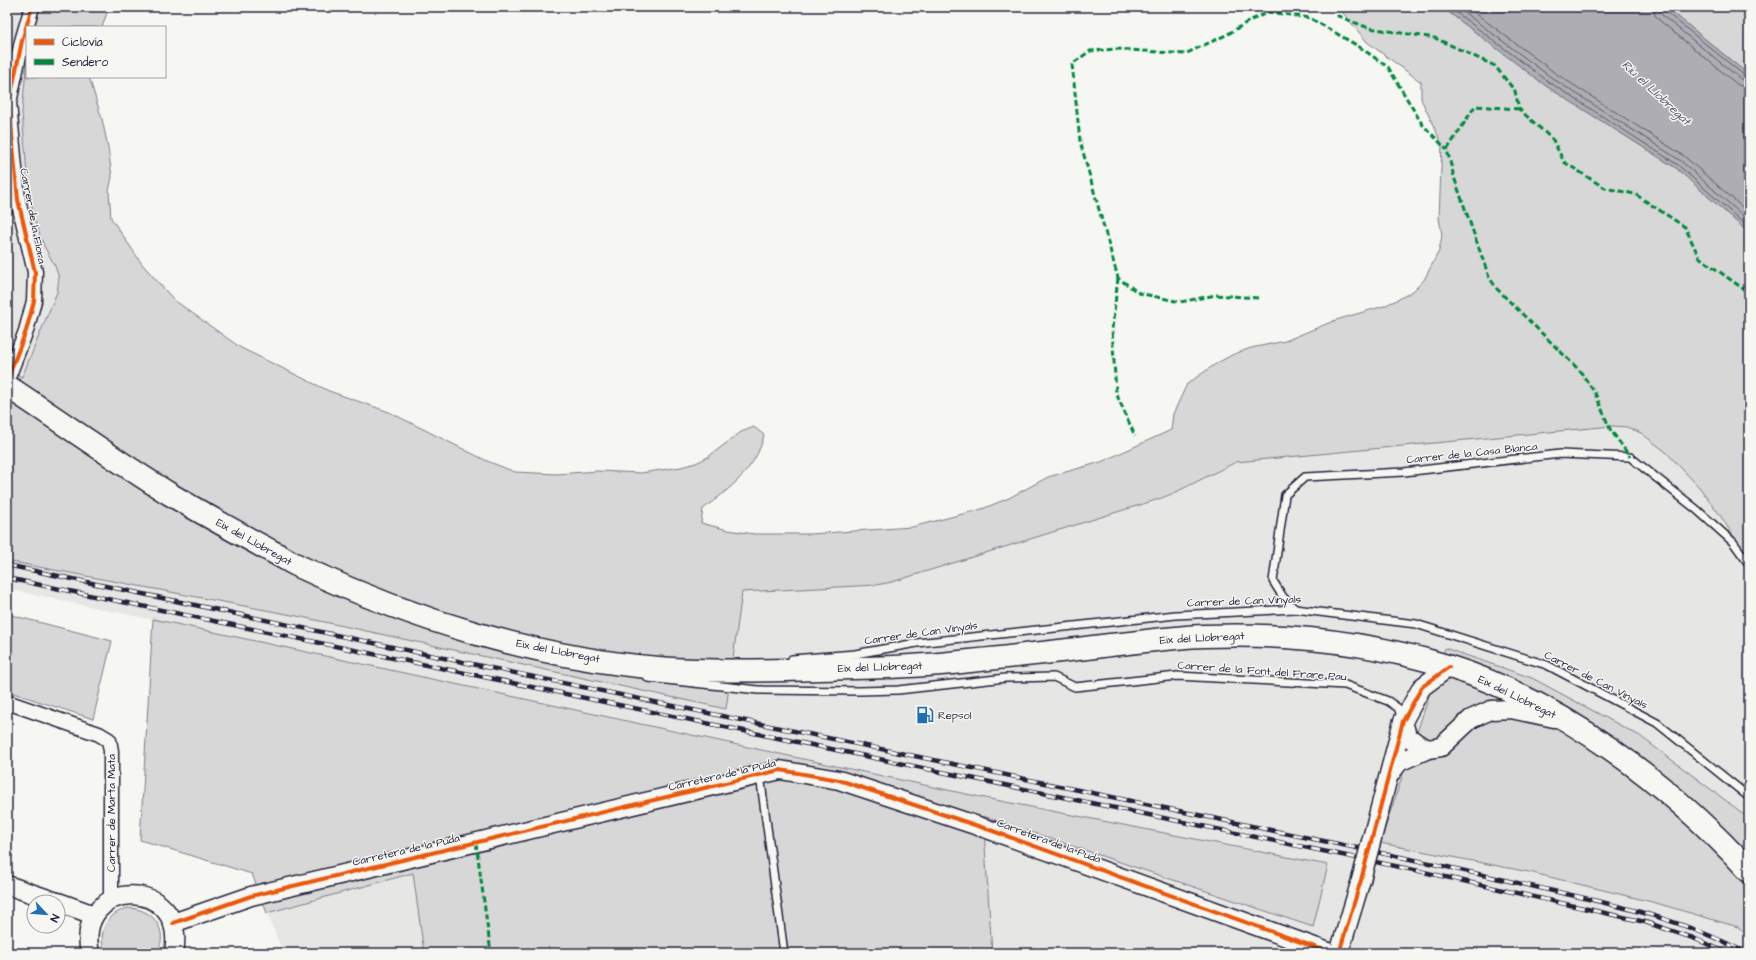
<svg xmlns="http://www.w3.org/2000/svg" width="1756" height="960" viewBox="0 0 1756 960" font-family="'Architects Daughter',sans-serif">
  <rect width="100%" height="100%" fill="#f6f6f2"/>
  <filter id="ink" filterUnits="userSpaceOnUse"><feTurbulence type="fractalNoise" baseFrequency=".025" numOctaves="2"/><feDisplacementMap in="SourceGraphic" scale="8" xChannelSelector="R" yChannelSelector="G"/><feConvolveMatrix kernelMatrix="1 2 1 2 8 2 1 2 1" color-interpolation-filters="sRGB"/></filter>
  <g filter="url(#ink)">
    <!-- built -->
    <g fill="#e6e6e4">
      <polygon points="7,7 39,7 34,27 27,27 27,59 22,112 25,152 34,219 44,246 55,266 59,278 57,292 22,378 7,369"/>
      <polygon points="1612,426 1627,427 1641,433 1666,452 1699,487 1720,515 1749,560 1749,818 1640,736 1445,648 1380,843 1529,872 1656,903 1738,927 1749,935 1749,953 992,953 982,816 1313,927 1328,865 980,797 720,740 7,589 7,561 297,616 726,709 742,592 876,585 892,582 1159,499 1174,493 1236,462"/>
      <polygon points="413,873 424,953 283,953 267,913"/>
    </g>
    <!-- green -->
    <g fill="#d7d7d7" stroke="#7c7c89">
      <polygon points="39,7 109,7 102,27 34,27"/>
      <path d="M1338 7H1442L1546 86 1676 168 1749 233V560L1720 515 1699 487 1666 452 1641 433 1627 427 1612 426 1236 462 1174 493 1159 499 892 582 876 585 742 592 726 709 297 616 7 561V369L22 377 57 292 59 278 55 266 44 246 34 219 27 174 22 112 27 59V77H89L102 119 108 147 112 177 109 191 111 218 142 264 174 300 241 348 329 391 389 412 487 461 515 472 556 474 598 471 641 473 681 467 696 463 708 457 741 432 754 427 764 435C756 470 729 489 703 509L701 523 728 530 754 534H810L912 527 982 509 1009 498 1048 477 1101 462 1171 430 1173 414 1187 384 1217 363 1234 354 1251 348 1285 341 1336 320 1384 306 1399 299 1413 291 1424 280 1439 251 1442 235 1439 218 1442 144 1421 99V82L1367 42Z"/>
      <polygon points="1666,7 1749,7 1749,75"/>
      <polygon points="7,614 112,641 93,719 7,691"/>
      <polygon points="153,619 980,797 1328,865 1313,927 983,816 992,953 424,953 413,873 267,913 252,874 140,840"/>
      <polygon points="1445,648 1532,678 1640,736 1749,818 1749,935 1738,927 1656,903 1529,872 1380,843"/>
      <path d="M128 908C152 908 170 930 157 953L105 952C97 932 107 913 128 908Z"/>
    </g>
    <!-- water -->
    <polygon fill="#adadb3" stroke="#757583" points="1442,7 1666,7 1749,75 1749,233 1676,168 1546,86"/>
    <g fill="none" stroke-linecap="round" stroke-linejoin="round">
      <!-- shore -->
      <g stroke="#5a5a6b" stroke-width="1">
        <polyline points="1449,7 1549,82 1678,165 1749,228"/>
        <polyline points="1457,7 1552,78 1681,161 1749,221"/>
        <polyline points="1467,7 1555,73 1684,156 1749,213"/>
        <polyline points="1653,7 1655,15 1659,20 1738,85 1749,88"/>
        <polyline points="1659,7 1663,16 1742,80 1749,82"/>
        <polyline points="1664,7 1666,12 1745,76 1749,77"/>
      </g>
      <!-- service casing -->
      <g stroke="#22223b" stroke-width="10">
        <g id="service">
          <polyline points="1295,609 1283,597 1273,581 1285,495 1305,477 1404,472 1560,454 1630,457 1696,509 1733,542 1749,564"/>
          <polyline points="792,659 855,654 917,643 1176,615 1295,609 1416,624 1547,665 1657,723 1749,797"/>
          <polyline points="648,678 758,690 859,691 898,690 1006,678 1054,677 1075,687 1177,676 1345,685 1388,701 1398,708 1402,718"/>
          <polyline points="760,775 784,953"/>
        </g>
      </g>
      <!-- minor casing -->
      <g stroke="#22223b" stroke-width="17">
        <g id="minor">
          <polyline points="7,380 26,331 34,301 35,272 18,200 9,103 22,41 32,7"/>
          <polyline points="7,702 99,734 109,740 111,751 111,899"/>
        </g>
      </g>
      <!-- tertiary casing -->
      <g stroke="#22223b" stroke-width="21">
        <g id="tertiary">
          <polyline points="1403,721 1407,736 1418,744 1428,749 1441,747 1471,719 1491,710 1511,709 1554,718"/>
          <polyline points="1390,774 1399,762 1428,749"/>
          <polyline points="1371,842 1403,721 1422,687 1449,667"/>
          <polyline points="7,885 57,902"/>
          <polyline points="58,902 94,915"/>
          <polyline points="173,923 251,896 780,770 839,780 990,830 1331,953"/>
          <path d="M90 953C74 877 188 875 174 953"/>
          <polyline points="1339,953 1361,880"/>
        </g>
      </g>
      <!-- primary casing -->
      <g stroke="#22223b" stroke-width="25">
        <path id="primary" d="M7 386C62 422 116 461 173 496 205 515 238 533 271 551 283 557 293 564 305 569 414 620 538 658 658 668 711 672 765 671 819 669 869 668 919 667 970 661 1017 656 1063 651 1110 645 1142 642 1173 637 1204 636 1286 633 1369 642 1447 666 1560 701 1670 784 1749 871"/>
      </g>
      <!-- service -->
      <use href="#service" stroke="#f6f6f2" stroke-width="7"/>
      <!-- minor -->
      <use href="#minor" stroke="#f6f6f2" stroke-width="14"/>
      <!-- tertiary -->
      <use href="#tertiary" stroke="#f6f6f2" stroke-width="18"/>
      <!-- primary -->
      <use href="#primary" stroke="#f6f6f2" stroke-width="22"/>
      <!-- rail casing -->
      <g stroke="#22223b" stroke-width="4.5">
        <g id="rail">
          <path d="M7 565 472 664 1434 864C1477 874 1519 883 1562 893 1625 907 1689 922 1746 953"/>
          <polyline points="7,578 1419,871 1645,922 1693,938 1728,953"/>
        </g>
      </g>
      <!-- rail -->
      <use href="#rail" stroke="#f6f6f2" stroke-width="3" stroke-dasharray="9" stroke-linecap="butt"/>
      <!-- tertiary-bridge casing -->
      <g stroke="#22223b" stroke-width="21" stroke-linecap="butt">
        <polyline id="tertiary-bridge" points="1361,880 1371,842"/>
      </g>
      <!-- tertiary-bridge -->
      <use href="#tertiary-bridge" stroke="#f6f6f2" stroke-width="18"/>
      <!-- quiet -->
      <g stroke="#00873e" stroke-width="3" stroke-dasharray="6 3" stroke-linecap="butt">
        <polyline points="1333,7 1338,16 1369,28 1435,38 1495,66 1515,91 1519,109 1553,140 1564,162 1605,188 1635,194 1685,227 1699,257 1749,293"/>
        <polyline points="1519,109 1475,106 1447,150 1454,177 1489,277 1497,289 1580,371 1595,393 1610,429 1630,457"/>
        <polyline points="1118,278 1112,329 1116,393 1135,436"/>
        <polyline points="1258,298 1216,295 1180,302 1139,293 1118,278 1080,141 1072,64 1090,51 1117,49 1185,54 1228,34 1249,21 1269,12 1310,18 1358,46 1388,67 1422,124 1447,150"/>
        <polyline points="476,843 491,953"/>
      </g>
      <!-- cycleway casing -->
      <g stroke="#f6f6f2" stroke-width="6">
        <g id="cycleway">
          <polyline points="7,380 26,331 34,301 35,272 18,200 9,103 22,41 32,7"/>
          <polyline points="173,923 251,896 780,770 839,780 990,830 1331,953"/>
          <polyline points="1339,953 1361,880 1403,721 1422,687 1449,667"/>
        </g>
      </g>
      <!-- cycleway -->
      <use href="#cycleway" stroke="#e8590c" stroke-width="4"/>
    </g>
  </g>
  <!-- icons -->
  <defs>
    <g id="fuel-bare" transform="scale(1.38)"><path d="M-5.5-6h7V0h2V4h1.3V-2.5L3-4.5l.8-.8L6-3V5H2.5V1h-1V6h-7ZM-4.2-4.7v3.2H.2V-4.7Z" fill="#1f6fb2" stroke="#f6f6f2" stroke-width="2.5" paint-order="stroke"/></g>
  </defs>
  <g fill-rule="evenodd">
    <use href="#fuel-bare" x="925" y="715"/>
  </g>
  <g text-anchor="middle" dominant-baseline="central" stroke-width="3" stroke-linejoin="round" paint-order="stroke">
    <!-- street labels -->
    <g font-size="11" fill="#22223b" stroke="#f6f6f2">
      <text transform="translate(33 216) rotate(79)">Carrer de la Flora</text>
      <text transform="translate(1472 453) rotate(-6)">Carrer de la Casa Blanca</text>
      <text transform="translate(254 542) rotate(29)">Eix del Llobregat</text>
      <text transform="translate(1244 601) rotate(-2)">Carrer de Can Vinyals</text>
      <text transform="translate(921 633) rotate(-8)">Carrer de Can Vinyals</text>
      <text transform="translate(1202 638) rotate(-3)">Eix del Llobregat</text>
      <text transform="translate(558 651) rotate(11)">Eix del Llobregat</text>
      <text transform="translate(880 667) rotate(-2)">Eix del Llobregat</text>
      <text transform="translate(1262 671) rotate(4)">Carrer de la Font del Frare Pau</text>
      <text transform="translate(1596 680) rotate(27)">Carrer de Can Vinyals</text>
      <text transform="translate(1517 697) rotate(26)">Eix del Llobregat</text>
      <text transform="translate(722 775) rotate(-13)">Carretera de la Puda</text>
      <text transform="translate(111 813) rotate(-90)">Carrer de Marta Mata</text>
      <text transform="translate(1049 841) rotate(20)">Carretera de la Puda</text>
      <text transform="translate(406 850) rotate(-13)">Carretera de la Puda</text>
    </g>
    <!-- poi labels -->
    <g font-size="11" fill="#22223b" stroke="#f6f6f2" text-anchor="start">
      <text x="938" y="715">Repsol</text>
    </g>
    <!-- water labels -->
    <g font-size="12" font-style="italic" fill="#535365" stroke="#f6f6f2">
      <text transform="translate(1656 93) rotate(43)">Riu el Llobregat</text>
    </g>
  </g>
  <!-- margin -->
  <rect width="1756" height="960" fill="none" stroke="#f6f6f2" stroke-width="24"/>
  <rect x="12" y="12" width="1732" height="936" fill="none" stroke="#22223b" stroke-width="1.5" filter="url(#ink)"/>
  <!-- legend -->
  <rect x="26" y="26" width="140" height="52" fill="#f6f6f2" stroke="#a1a1a9"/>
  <rect x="34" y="39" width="20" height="6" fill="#e8590c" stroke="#a1a1a9"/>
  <text x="62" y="46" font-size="12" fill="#22223b">Ciclovía</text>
  <rect x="34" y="59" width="20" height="6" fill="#00873e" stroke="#a1a1a9"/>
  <text x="62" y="66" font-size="12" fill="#22223b">Sendero</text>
  <!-- north arrow -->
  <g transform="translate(46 914) rotate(116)"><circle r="19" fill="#f6f6f2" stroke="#a1a1a9"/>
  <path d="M0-3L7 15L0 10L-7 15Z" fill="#1f6fb2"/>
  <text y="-6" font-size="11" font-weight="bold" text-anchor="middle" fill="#22223b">N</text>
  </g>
</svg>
